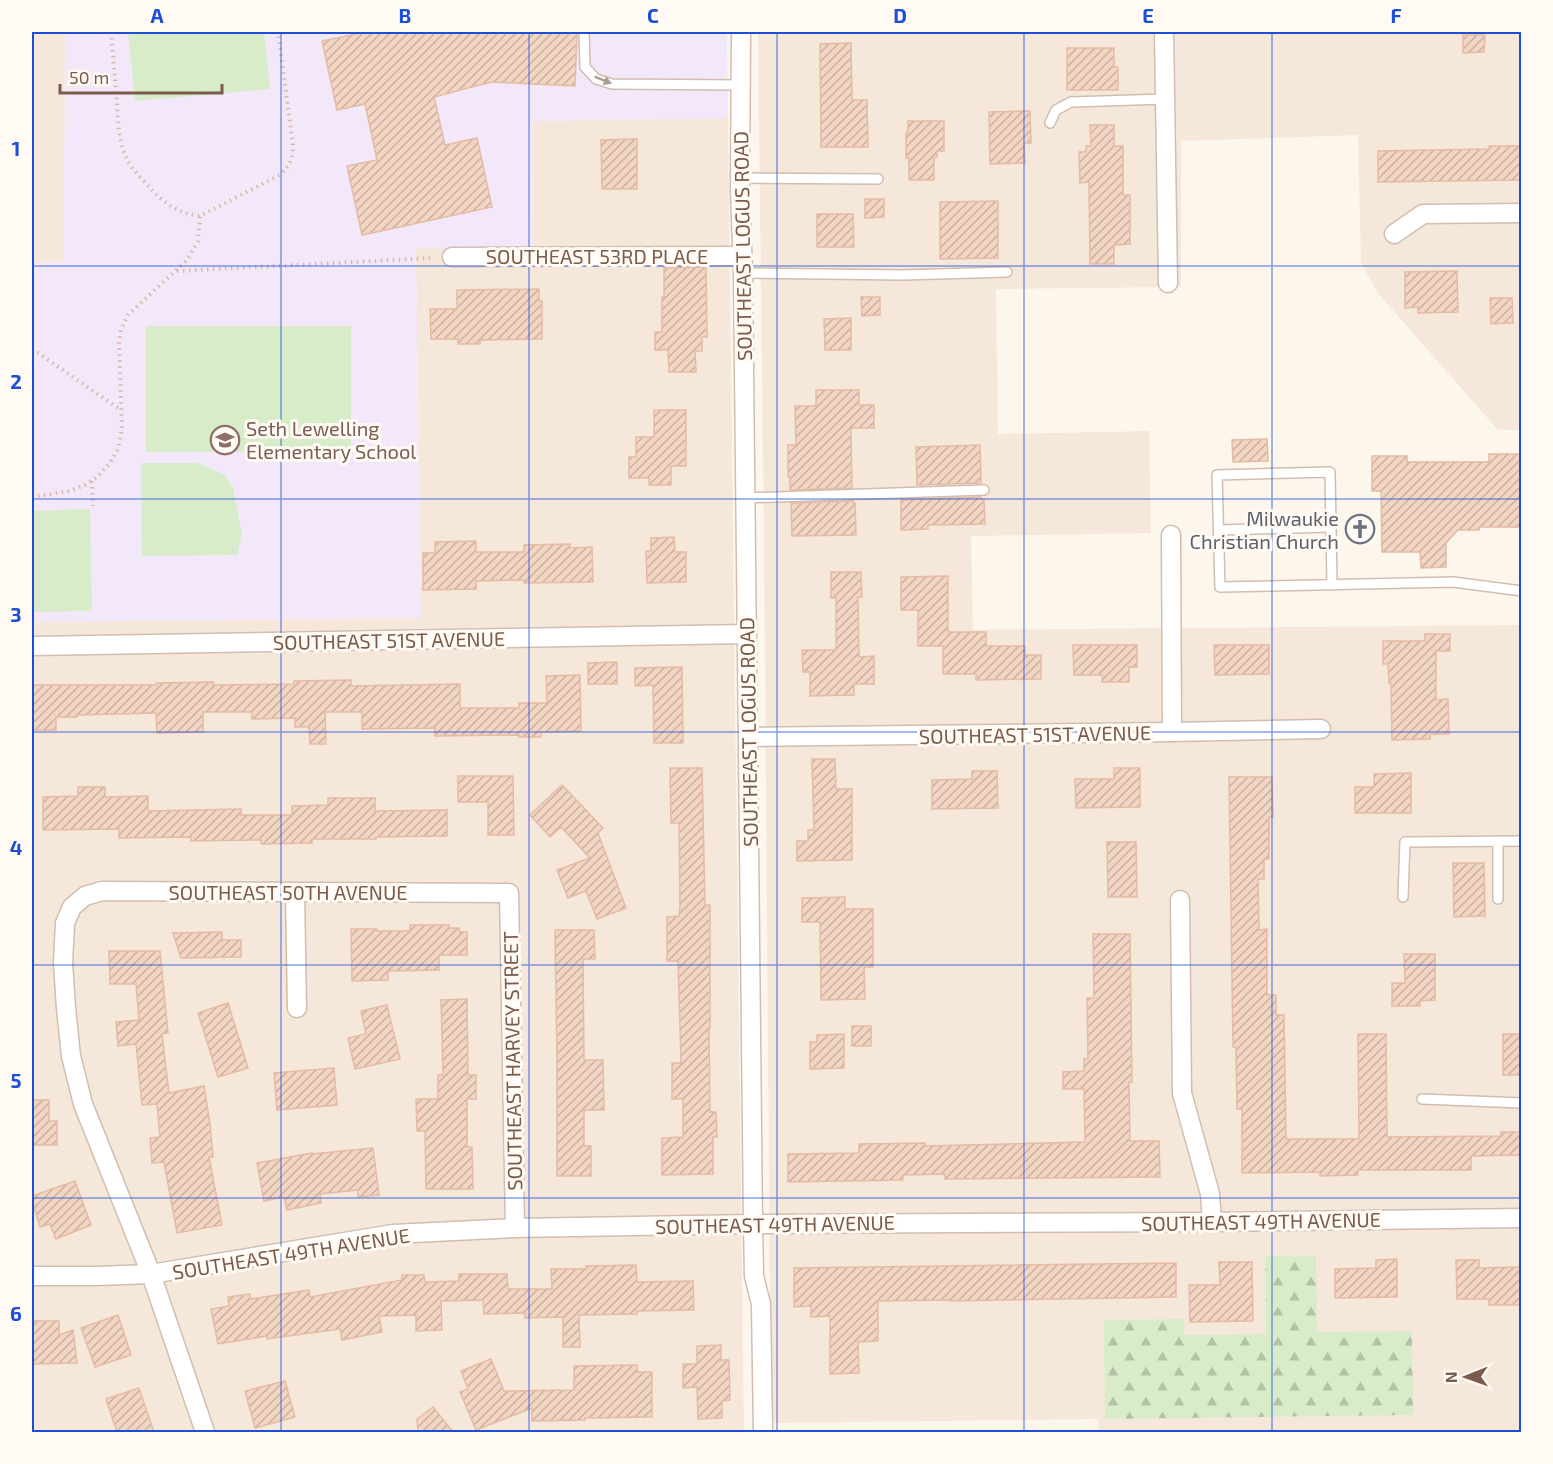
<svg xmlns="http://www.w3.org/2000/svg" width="1553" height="1464" viewBox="0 0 1553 1464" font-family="'Exo 2',sans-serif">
  <defs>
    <pattern id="forest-firs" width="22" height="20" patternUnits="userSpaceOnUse" patternTransform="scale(1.5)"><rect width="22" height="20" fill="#d8ecc9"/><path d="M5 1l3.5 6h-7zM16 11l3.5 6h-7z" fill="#b4c2a5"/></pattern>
    <pattern id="building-hatch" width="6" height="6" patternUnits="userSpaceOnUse" patternTransform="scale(1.5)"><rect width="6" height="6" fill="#f3d5c3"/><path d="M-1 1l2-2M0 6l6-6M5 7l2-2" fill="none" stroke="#cab0a1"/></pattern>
  </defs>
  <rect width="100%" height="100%" fill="#fdf6ec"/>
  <!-- residential -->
  <g fill="#f5e8da">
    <polygon points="32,32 65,32 64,262 32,263"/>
    <polygon points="758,32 1521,32 1521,430 1498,430 1377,292 1361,263 1358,135 1181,141 1181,287 996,289 998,434 1149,431 1151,533 971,536 973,630 1521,625 1521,1432 1099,1432 1098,1419 771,1423 764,541"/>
    <polygon points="728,118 744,1432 32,1432 32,622 420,618 416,247 534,246 533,121"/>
  </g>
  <!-- education -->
  <polygon fill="#f3e8fa" points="65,32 727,32 728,118 533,121 534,247 416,248 421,618 32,622 32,263 64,262"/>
  <!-- green -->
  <g fill="#d8ecc9">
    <polygon points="128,32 264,32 270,89 135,101"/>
    <polygon points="146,326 351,326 351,451 146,452"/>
    <polygon points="141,463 198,463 225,475 233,488 242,533 237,555 142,556"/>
    <polygon points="90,509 92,611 32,612 32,511"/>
  </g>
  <!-- forest -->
  <polygon fill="url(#forest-firs)" points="1265,1256 1316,1256 1317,1332 1412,1331 1413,1415 1105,1419 1104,1320 1184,1319 1184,1335 1266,1334"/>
  <!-- building -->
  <g fill="url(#building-hatch)" stroke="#e6bba3" stroke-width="1.5">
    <polygon points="365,32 577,32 575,86 491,82 434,97 445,145 477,138 492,207 362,235 347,166 377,160 365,104 337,110 322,41"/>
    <polygon points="1463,35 1485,35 1484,52 1463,53"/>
    <polygon points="851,43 852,100 867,100 868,147 821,147 820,44"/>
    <polygon points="1067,48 1114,48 1114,67 1118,67 1118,90 1067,90"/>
    <polygon points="1030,111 1031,143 1024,143 1025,163 990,164 989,112"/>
    <polygon points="908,121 944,121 944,151 937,151 937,157 934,158 934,180 909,180 909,158 906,158 906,133 908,133"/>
    <polygon points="1090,125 1114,125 1114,146 1123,146 1123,195 1130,195 1130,244 1114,245 1114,264 1090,264 1089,182 1080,183 1079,152 1086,152 1086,146 1091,146"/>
    <polygon points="637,139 637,189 602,189 601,140"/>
    <polygon points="1489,146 1521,146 1521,180 1378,182 1378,151 1489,149"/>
    <polygon points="865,199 884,199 884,217 865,218"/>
    <polygon points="998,201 998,258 940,259 940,202"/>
    <polygon points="817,214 853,214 854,247 817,247"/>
    <polygon points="706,267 707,337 702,337 702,351 695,351 696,372 669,372 668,350 655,350 655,332 662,332 662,297 664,297 664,268"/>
    <polygon points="1457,271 1458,312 1418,313 1418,307 1405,308 1405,272"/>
    <polygon points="539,289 539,301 542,301 542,339 480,340 480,344 458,344 458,339 431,339 430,309 457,309 457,290"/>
    <polygon points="861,297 880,297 880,315 862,316"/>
    <polygon points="1490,298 1512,298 1513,323 1491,324"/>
    <polygon points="851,318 851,350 825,350 824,319"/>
    <polygon points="816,390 859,390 859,405 874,405 874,428 851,428 852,488 790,490 790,477 788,477 788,445 796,445 795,406 816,406"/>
    <polygon points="654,410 686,410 686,466 671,466 671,485 649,485 649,478 629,478 629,457 636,457 636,437 654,437"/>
    <polygon points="1267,439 1268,461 1233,462 1232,440"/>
    <polygon points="980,445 981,483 917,485 916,447"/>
    <polygon points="1489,454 1521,454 1521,527 1479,527 1479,530 1458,530 1446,543 1446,567 1421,568 1420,552 1382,552 1381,491 1372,491 1372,456 1407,456 1407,462 1489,462"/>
    <polygon points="981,497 981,499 984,499 985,524 928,525 928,529 901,530 901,500"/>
    <polygon points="853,501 853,503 855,503 856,535 792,536 791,503"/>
    <polygon points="674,537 675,552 686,552 686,582 647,583 646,551 651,551 651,538"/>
    <polygon points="476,541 476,552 524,552 524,545 570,544 570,548 592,547 593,582 524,583 524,580 476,581 476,589 423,590 423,553 435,553 435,542"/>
    <polygon points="831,572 861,572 862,597 858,597 859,657 874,656 874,684 854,684 854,695 810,696 810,672 803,672 802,650 836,650 836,598 831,598"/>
    <polygon points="948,576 948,632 986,632 986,646 1025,646 1025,655 1041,655 1041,679 976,680 976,674 943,674 943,646 918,646 918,610 901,610 901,577"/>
    <polygon points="1425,634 1450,634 1450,651 1436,651 1436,700 1448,699 1449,734 1430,734 1430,739 1392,740 1391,683 1389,683 1388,664 1383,664 1383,641 1425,641"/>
    <polygon points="1073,645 1137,645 1137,667 1129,667 1129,682 1102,682 1102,675 1074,675"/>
    <polygon points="1214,645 1269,645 1269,674 1215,675"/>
    <polygon points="617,662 617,684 588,684 588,663"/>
    <polygon points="682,667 683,743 654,743 653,685 635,686 635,668"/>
    <polygon points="580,675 581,731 541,732 541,737 519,737 519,735 435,736 435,728 362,729 362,712 325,712 326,744 310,744 309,727 295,727 295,718 252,719 252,712 203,712 203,732 157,733 156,713 77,715 77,717 56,717 56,730 32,730 32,685 156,685 156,683 213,682 213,685 294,684 294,681 351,680 351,686 460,684 460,708 519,708 519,703 547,703 546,676"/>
    <polygon points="812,759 835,759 836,789 852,789 852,860 797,861 797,841 808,841 808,830 814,830"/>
    <polygon points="670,768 702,768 705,905 710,905 710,1028 709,1028 710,1112 716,1112 717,1137 713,1137 713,1174 662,1175 662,1138 683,1137 683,1099 672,1099 672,1063 681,1063 678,961 667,961 667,917 679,916 680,906 679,823 671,823"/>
    <polygon points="1114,768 1140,768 1140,807 1076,808 1075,779 1114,779"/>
    <polygon points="972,771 997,771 998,808 932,809 932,780 972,779"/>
    <polygon points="1411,773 1411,813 1355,813 1355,787 1374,787 1374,774"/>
    <polygon points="458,776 513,776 514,835 488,835 488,802 458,802"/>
    <polygon points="1229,777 1272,777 1273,817 1269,817 1269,859 1264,859 1264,879 1258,879 1259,930 1267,929 1267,995 1276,995 1276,1015 1284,1015 1286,1139 1359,1139 1358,1034 1386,1034 1387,1137 1501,1136 1501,1132 1521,1132 1521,1155 1471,1156 1471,1170 1358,1170 1358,1175 1320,1176 1320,1172 1242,1173 1242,1109 1237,1109 1236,1047 1233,1047"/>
    <polygon points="562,785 603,828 598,833 626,908 597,919 586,891 568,898 557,870 590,858 561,827 550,837 530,815"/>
    <polygon points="78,787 105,787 105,797 148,796 148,811 241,809 241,815 292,815 292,806 328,805 328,798 375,798 375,811 447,810 447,836 376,837 376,839 312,839 312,843 261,844 261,840 191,841 191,837 119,838 119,829 43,830 43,797 78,796"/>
    <polygon points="1107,842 1136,842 1137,897 1108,897"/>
    <polygon points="1453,863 1484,863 1485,916 1454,917"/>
    <polygon points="845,897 845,909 873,909 873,967 864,967 865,999 821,1000 820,922 802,922 802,898"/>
    <polygon points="410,925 449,925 449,928 459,928 460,932 467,932 467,955 439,955 439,970 388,971 388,980 352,981 351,929 377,929 377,931 410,931"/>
    <polygon points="555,930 594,930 595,959 583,959 584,1060 603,1060 604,1110 584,1110 584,1146 591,1146 591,1176 557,1176 557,1060"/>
    <polygon points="222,932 222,940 241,940 241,957 181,958 173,933"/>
    <polygon points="1093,934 1130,934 1132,1082 1129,1082 1130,1141 1159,1141 1160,1177 945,1179 945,1174 903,1175 903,1180 788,1182 788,1154 859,1153 859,1144 925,1143 925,1146 1085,1142 1084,1089 1063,1089 1063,1072 1084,1071 1084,1059 1088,1059 1087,998 1094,998"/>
    <polygon points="109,951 160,951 168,1033 162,1034 169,1093 204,1086 210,1124 213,1157 209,1157 222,1225 177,1233 164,1162 152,1163 150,1138 160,1137 157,1104 142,1105 136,1044 118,1046 116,1022 139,1020 136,984 110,984"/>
    <polygon points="1404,954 1435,954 1435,1000 1420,1001 1420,1006 1392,1006 1392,983 1405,983"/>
    <polygon points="467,999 468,1075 476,1075 476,1099 467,1099 467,1147 472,1147 473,1189 426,1189 425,1131 417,1131 416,1099 438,1099 438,1075 443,1075 441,1000"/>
    <polygon points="228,1003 248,1068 218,1077 198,1013"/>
    <polygon points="387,1005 400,1059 355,1069 348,1038 366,1034 361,1011"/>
    <rect x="852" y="1026" width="19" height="20"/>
    <polygon points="844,1034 844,1068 810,1069 810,1042 817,1042 817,1035"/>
    <rect x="1503" y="1034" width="18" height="41"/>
    <polygon points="334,1068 337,1105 277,1110 274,1073"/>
    <polygon points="32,1100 49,1100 49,1121 57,1121 57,1145 32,1145"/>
    <polygon points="373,1148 379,1195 358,1197 358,1190 320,1194 321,1203 287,1210 284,1197 264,1201 257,1163 312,1153 312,1154"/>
    <polygon points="75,1181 91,1225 56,1239 50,1224 40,1227 32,1200 32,1196"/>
    <polygon points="1397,1259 1397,1297 1335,1298 1335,1269 1376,1268 1376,1260"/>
    <polygon points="1456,1260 1479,1260 1479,1268 1521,1267 1521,1305 1489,1305 1489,1299 1457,1299"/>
    <polygon points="1219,1262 1252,1262 1253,1321 1190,1322 1189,1285 1220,1285"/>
    <polygon points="1176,1263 1176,1297 950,1301 950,1300 878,1301 878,1341 858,1342 859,1373 830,1374 830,1316 811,1317 811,1306 794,1307 794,1268"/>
    <polygon points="636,1265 637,1282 693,1281 694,1310 637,1311 637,1314 579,1315 580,1347 563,1347 563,1317 525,1318 525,1313 484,1314 483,1300 441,1301 442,1330 416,1331 416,1315 379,1316 382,1332 342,1340 340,1329 267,1339 267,1336 218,1344 211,1309 229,1306 228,1297 250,1294 251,1299 309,1290 310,1297 402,1280 402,1275 424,1275 425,1282 459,1281 459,1274 507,1274 508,1289 552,1289 551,1269 586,1269 586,1266"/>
    <polygon points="118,1315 131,1355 95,1367 81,1328"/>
    <polygon points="32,1321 59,1321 59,1335 73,1330 77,1363 32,1364"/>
    <polygon points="721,1345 721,1360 729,1360 730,1400 722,1401 722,1418 698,1419 697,1387 683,1388 683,1364 697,1364 697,1346"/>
    <polygon points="491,1359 504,1391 574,1390 574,1366 637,1365 637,1372 652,1372 652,1417 585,1418 585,1420 532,1421 532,1408 476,1430 460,1392 468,1389 461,1371"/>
    <polygon points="285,1381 295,1417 255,1428 245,1391"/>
    <polygon points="139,1388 154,1432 117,1432 106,1399"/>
    <polygon points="433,1407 453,1432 418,1432 417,1419"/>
  </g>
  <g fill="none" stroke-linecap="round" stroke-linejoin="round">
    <!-- service casing -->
    <g stroke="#d1beb0" stroke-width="12">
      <g id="service">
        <polyline points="584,32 585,67 596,79 612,84 740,85"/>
        <polyline points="1050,123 1056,110 1071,102 1165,99"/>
        <polyline points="740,178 878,179"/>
        <polyline points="743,273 903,275 1007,272"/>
        <polyline points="745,498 984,490"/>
        <polyline points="1219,530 1331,527"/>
        <polyline points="1332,585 1330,472 1217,475 1220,587 1453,582 1522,591"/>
        <polyline points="1498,841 1498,899"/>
        <polyline points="1403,897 1405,842 1522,841"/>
        <polyline points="1422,1099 1522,1103"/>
      </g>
    </g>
    <!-- minor casing -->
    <g stroke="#d1beb0" stroke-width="21">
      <g id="minor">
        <polyline points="741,32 740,190 743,273 753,1224 754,1276 761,1304 763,1432"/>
        <polyline points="1164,32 1168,283"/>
        <polyline points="1394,234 1423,214 1522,213"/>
        <polyline points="452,257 742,256"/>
        <polyline points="1171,535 1172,732"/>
        <polyline points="32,646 747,634"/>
        <polyline points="749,737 1172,732 1321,729"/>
        <polyline points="295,893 297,1008"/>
        <polyline points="1180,900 1182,1093 1210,1194 1212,1222"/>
        <polyline points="32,1276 97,1276 151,1274 393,1234 515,1228 753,1224 1212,1222 1522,1218"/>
        <polyline points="205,1432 151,1274 83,1104 71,1056 66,1008 63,963 65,923 72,907 85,896 102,891 509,893 515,1228"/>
      </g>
    </g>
    <!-- path -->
    <g stroke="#d9b8a5" stroke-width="4" stroke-dasharray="1.5 4.5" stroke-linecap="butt">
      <path d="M111 32C113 55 115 78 117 102 118 119 118 140 126 157 131 169 143 180 152 190 165 204 180 214 200 216L280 175C290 164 293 160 293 145L278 32"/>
      <polyline points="177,271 433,258"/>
      <polyline points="32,350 38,353 121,410"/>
      <polyline points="92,481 93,506"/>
      <polyline points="32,497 70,491 85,485 97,477 110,463 118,449 122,429 119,342 121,329 128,315 187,260 198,241 200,216"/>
    </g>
    <!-- service -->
    <use href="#service" stroke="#fff" stroke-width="9"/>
    <!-- minor -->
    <use href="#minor" stroke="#fff" stroke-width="18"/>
  </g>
  <!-- one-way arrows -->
  <defs><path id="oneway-solid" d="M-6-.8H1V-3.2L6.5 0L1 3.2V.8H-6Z" transform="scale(1.5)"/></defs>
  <use fill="#af9d94" href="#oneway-solid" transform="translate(603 80) rotate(22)"/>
  <!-- grid -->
  <path fill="none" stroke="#1d4ed8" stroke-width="1.5" stroke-opacity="0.55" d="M281 32V1432M529 32V1432M777 32V1432M1024 32V1432M1272 32V1432M32 266H1522M32 499H1522M32 732H1522M32 965H1522M32 1198H1522"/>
  <!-- icons -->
  <defs>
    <g id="school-ring" transform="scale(1.5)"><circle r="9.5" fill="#fffaf3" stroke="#8d6e63" stroke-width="1.5"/><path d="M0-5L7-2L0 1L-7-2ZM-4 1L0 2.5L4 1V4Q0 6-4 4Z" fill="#8d6e63"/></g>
    <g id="church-ring" transform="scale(1.5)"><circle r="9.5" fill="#fffaf3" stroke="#6b7280" stroke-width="1.5"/><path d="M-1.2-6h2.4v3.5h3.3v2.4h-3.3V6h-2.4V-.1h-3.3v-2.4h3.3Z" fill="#6b7280"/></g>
  </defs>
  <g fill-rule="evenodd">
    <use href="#school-ring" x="225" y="440"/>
    <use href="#church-ring" x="1360" y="529"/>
  </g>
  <g text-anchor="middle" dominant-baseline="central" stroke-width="6" stroke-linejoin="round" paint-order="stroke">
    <!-- street labels -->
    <g font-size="20" fill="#7a5c4d" stroke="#fffaf3">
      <text transform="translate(742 246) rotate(-91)">SOUTHEAST LOGUS ROAD</text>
      <text x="597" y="256">SOUTHEAST 53RD PLACE</text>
      <text transform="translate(389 640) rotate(-1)">SOUTHEAST 51ST AVENUE</text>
      <text transform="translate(748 732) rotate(-91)">SOUTHEAST LOGUS ROAD</text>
      <text transform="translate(1035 734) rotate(-1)">SOUTHEAST 51ST AVENUE</text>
      <text x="288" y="892">SOUTHEAST 50TH AVENUE</text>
      <text transform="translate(512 1061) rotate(-91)">SOUTHEAST HARVEY STREET</text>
      <text transform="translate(1261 1221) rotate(-1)">SOUTHEAST 49TH AVENUE</text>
      <text transform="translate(775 1224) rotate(-1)">SOUTHEAST 49TH AVENUE</text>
      <text transform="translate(291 1253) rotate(-9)">SOUTHEAST 49TH AVENUE</text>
    </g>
    <!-- education labels -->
    <g font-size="20" fill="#785e54" stroke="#fffaf3" text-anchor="start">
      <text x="246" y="428">Seth Lewelling<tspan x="246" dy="23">Elementary School</tspan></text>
    </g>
    <!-- worship labels -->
    <g font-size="20" fill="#5b616d" stroke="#fffaf3" text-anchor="end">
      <text x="1339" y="518">Milwaukie<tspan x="1339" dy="23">Christian Church</tspan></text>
    </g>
  </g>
  <!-- border -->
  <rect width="1553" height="1464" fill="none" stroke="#fffaf3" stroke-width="66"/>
  <!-- north arrow -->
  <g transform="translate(1466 1377) rotate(269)" stroke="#fffaf3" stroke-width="4.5" paint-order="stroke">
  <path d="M0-4.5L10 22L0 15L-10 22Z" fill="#7a5c4d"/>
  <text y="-9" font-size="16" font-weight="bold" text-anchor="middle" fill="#7a5c4d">N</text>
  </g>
  <!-- scale -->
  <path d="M60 84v9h162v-9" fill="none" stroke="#7a5c4d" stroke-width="3"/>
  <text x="69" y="84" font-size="18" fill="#7a5c4d" stroke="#fffaf3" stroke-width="4.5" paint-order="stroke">50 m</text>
  <rect x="33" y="33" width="1487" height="1398" fill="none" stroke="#1d4ed8" stroke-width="2"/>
  <g font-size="20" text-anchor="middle" font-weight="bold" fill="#1d4ed8">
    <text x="157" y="23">A</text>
    <text x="405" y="23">B</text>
    <text x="653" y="23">C</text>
    <text x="900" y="23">D</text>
    <text x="1148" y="23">E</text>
    <text x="1396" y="23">F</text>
    <text x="16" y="156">1</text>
    <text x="16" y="389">2</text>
    <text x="16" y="622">3</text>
    <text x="16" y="855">4</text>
    <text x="16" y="1088">5</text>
    <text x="16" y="1321">6</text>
  </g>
</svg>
